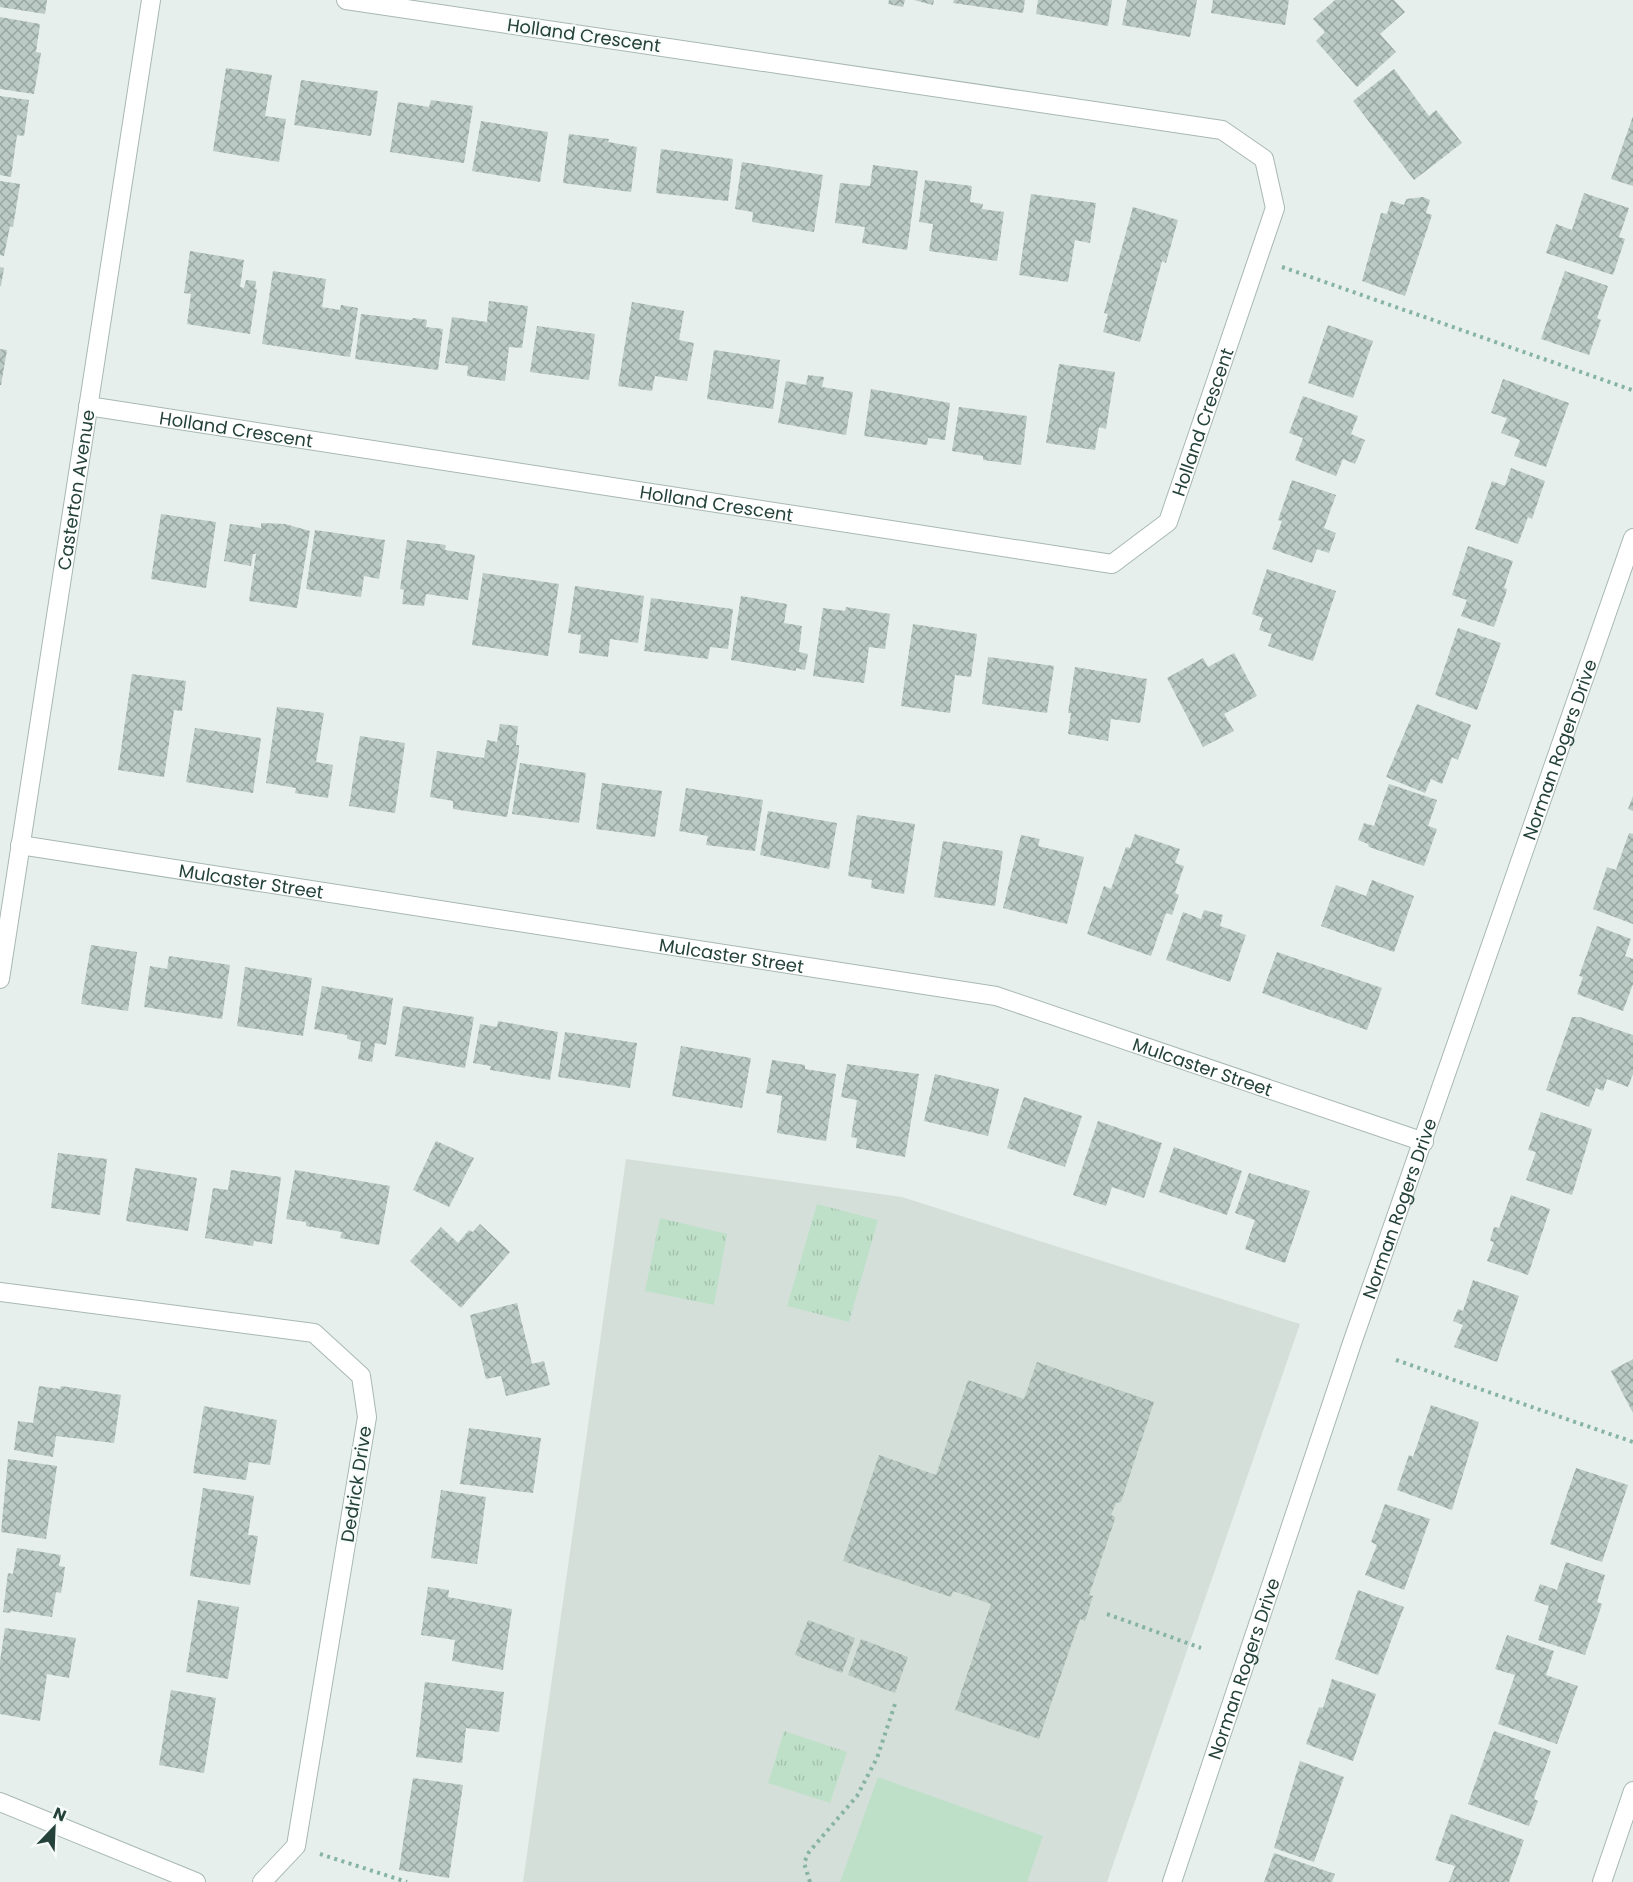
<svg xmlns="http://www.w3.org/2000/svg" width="1633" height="1882" viewBox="0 0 1633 1882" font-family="Poppins,sans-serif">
  <defs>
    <pattern id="park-tufts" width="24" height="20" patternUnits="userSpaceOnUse" patternTransform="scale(1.5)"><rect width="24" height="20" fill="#bfe0c8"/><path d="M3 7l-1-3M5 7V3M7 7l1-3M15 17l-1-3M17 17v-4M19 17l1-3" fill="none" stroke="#a4c1ad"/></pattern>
    <pattern id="building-cross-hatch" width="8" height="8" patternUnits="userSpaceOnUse" patternTransform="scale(1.5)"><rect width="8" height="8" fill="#bbcac4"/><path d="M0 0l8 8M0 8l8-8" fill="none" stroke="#98a6a0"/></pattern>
  </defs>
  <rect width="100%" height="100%" fill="#e6efeb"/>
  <!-- built -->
  <polygon fill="#d4dfda" points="626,1159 902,1197 1300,1324 1107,1882 523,1882"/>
  <!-- park -->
  <g fill="url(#park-tufts)">
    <polygon points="817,1204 878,1220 849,1322 787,1306"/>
    <polygon points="660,1218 727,1234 714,1305 645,1291"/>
    <polygon points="784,1731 847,1752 830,1803 768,1783"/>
  </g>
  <!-- pitch -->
  <polygon fill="#bfe0c8" points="878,1777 1043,1836 1027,1882 840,1882"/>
  <!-- building -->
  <g fill="url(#building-cross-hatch)">
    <polygon points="0,0 47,0 45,14 0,7"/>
    <polygon points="889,0 905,0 903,7 888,4"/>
    <polygon points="914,0 934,0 933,5"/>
    <polygon points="954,0 1025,0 1023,13 953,3"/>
    <polygon points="1038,0 1112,0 1108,26 1036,14"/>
    <polygon points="1127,0 1197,0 1190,37 1122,25"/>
    <polygon points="1213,0 1289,0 1285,25 1211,13"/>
    <polygon points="1335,0 1394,0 1405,12 1380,34 1396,52 1357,87 1316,41 1325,32 1313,19"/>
    <polygon points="0,17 40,24 36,52 41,53 34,94 0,89"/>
    <polygon points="226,68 272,75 265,116 286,119 279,162 213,151"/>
    <polygon points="1394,69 1429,116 1436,110 1462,143 1414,180 1353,101"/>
    <polygon points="301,80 378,91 371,136 294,125"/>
    <polygon points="0,96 29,100 24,136 17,135 11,177 0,175"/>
    <polygon points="431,100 473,106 464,163 390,152 398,102 429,107"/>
    <polygon points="1633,116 1633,186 1611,179"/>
    <polygon points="481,121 548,132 540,182 472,171"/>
    <polygon points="569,134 609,139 608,142 637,147 631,192 563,183"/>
    <polygon points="661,149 733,159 728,201 656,193"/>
    <polygon points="742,162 823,175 814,232 752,222 753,212 735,209"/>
    <polygon points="873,165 918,171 907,250 862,243 865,227 835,223 840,183 870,186"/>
    <polygon points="925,180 972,186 970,202 983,204 982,209 1004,212 997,261 929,251 933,224 919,222"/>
    <polygon points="0,181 20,184 13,227 10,226 4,256 0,255"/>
    <polygon points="1584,193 1629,208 1619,237 1625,239 1613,275 1546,253 1556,224 1572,230"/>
    <polygon points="1031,194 1096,203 1090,243 1075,240 1068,282 1019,275"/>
    <polygon points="1423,197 1430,200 1426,213 1432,215 1405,296 1362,281 1381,213 1387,214 1391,201 1404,205 1406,199"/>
    <polygon points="1133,207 1178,220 1166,263 1162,261 1140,342 1103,332 1108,314 1104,313"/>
    <polygon points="190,251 244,260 240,287 244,288 246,280 256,281 255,289 257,289 250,334 187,324 191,294 184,293"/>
    <polygon points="0,267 4,268 1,286 0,286"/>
    <polygon points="273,271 326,279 322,307 340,310 341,305 358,308 350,357 262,344"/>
    <polygon points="1565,271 1608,286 1597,318 1601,320 1589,355 1541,339"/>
    <polygon points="489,301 528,306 522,348 509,347 505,381 467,376 468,366 445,363 452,317 487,322"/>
    <polygon points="632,302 684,311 679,340 694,343 687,381 655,376 652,391 618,386"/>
    <polygon points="361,314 412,320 413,318 422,319 427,320 426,327 443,329 438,370 355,359"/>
    <polygon points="1328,325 1373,341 1353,398 1308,383"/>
    <polygon points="537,326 595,334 589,380 530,372"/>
    <polygon points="0,349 7,350 1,385 0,385"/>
    <polygon points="714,350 780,360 773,409 707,399"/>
    <polygon points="1059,364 1115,372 1106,429 1099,427 1095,450 1046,443"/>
    <polygon points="808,375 824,377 822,387 853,392 846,435 778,423 786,381 806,385"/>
    <polygon points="1503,379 1569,403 1546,467 1514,456 1520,440 1501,433 1507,418 1491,413"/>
    <polygon points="871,389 950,403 945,440 928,438 927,445 864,436"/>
    <polygon points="1303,396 1358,416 1351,434 1365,440 1355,464 1343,459 1336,476 1295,460 1303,438 1289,433"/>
    <polygon points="959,407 1027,416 1021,465 983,460 983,456 952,451"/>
    <polygon points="1511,468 1545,481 1532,519 1528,517 1518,544 1475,529 1492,481 1505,486"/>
    <polygon points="1292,480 1336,495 1324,528 1336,533 1329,553 1317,549 1312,563 1272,549 1282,521 1278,520"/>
    <polygon points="161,514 216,522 206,588 151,579"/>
    <polygon points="261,523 285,524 310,531 297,608 249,601 256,554 253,554 251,566 224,561 230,524 261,528"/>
    <polygon points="315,530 385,540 379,579 364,576 361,597 306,589"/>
    <polygon points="407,540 446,545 445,550 475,555 468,600 426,594 424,606 402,604 404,590 400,589"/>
    <polygon points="1468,546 1513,561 1504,588 1507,589 1506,593 1494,627 1461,616 1467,600 1452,595"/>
    <polygon points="1267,569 1336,591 1313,661 1268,646 1272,634 1259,630 1263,618 1252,614"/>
    <polygon points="483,573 559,584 548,656 472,645"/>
    <polygon points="575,586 644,596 638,643 610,639 608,657 579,653 581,635 568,633"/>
    <polygon points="741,596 787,604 784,623 802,626 799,652 808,654 805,670 796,668 796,671 731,660"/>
    <polygon points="651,598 733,609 728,649 710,647 708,659 644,651"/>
    <polygon points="846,607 890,614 885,649 869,647 864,683 813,676 823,608 845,611"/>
    <polygon points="913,624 977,634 971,677 955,675 950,713 901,706"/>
    <polygon points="1458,628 1501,643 1477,710 1435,695"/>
    <polygon points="1234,653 1257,696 1224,714 1234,731 1203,747 1167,678 1203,658 1208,667"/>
    <polygon points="988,657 1054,666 1047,713 982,704"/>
    <polygon points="1075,667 1147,679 1140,723 1111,719 1108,741 1068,734 1071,713 1068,713"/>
    <polygon points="132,674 186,681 182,711 174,710 164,777 118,770"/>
    <polygon points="1417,704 1471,725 1458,760 1452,757 1442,784 1431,779 1425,793 1386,777"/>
    <polygon points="277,707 324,713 316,762 333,765 328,798 295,793 296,788 266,783"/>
    <polygon points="500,724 518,726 516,745 519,745 519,751 507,817 453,809 453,801 430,797 437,751 484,758 487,740 497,742"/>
    <polygon points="195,728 261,738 253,793 186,782"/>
    <polygon points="360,736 405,743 395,813 349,806"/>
    <polygon points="520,763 586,773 579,823 512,814"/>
    <polygon points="602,783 662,791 655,837 596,829"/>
    <polygon points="1389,784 1437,800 1428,826 1437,829 1424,866 1369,847 1368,844 1358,840 1364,823 1374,826"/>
    <polygon points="686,788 763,800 755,851 706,845 708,836 679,831"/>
    <polygon points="1633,796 1633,811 1628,809"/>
    <polygon points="768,811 837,823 829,869 760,855"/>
    <polygon points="857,815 915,824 904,894 871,888 872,880 848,876"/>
    <polygon points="1629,833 1633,834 1633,924 1593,909 1607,867 1616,870"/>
    <polygon points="1135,834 1180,849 1175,863 1184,866 1175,893 1179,895 1172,915 1166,913 1151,956 1087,934 1104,886 1111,889 1126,847 1130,848"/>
    <polygon points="1021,835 1040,839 1038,846 1084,857 1067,924 1003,908"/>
    <polygon points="943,841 1003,851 995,906 934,897"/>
    <polygon points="1372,880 1414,896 1394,952 1321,926 1336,885 1366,896"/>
    <polygon points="1204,910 1223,915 1220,926 1246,935 1230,982 1166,960 1183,912 1201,919"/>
    <polygon points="1597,926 1631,939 1625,956 1633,959 1633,984 1623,1011 1577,994 1583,977 1579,976"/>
    <polygon points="91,945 137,952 128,1011 81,1004"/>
    <polygon points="1277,952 1382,988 1367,1030 1262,993"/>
    <polygon points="169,956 230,965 222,1019 144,1007 150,966 167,969"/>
    <polygon points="245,967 312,978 303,1036 237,1026"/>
    <polygon points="322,986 393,998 386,1045 375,1043 372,1062 358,1059 361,1042 347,1039 347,1035 314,1029"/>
    <polygon points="403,1006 474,1017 465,1068 395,1056"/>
    <polygon points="1572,1017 1580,1017 1633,1035 1633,1074 1628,1087 1607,1079 1603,1091 1596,1088 1589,1107 1546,1090"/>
    <polygon points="498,1021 558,1032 550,1080 490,1070 491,1066 473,1063 480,1024 497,1027"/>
    <polygon points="565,1032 637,1043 630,1088 558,1077"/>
    <polygon points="681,1046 751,1058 742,1108 672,1096"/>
    <polygon points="772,1060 805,1065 805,1069 836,1074 826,1141 777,1133 782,1096 766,1093"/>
    <polygon points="847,1064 919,1074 905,1157 856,1148 857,1138 851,1137 857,1100 841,1097"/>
    <polygon points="935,1074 999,1089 988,1136 924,1121"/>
    <polygon points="1024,1097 1082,1116 1065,1167 1007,1148"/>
    <polygon points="1541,1112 1592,1129 1572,1195 1526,1180 1536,1152 1528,1150"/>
    <polygon points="1098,1121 1162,1143 1144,1198 1112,1187 1106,1206 1073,1195"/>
    <polygon points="436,1141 474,1158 449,1207 413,1190"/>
    <polygon points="1174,1147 1242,1171 1227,1215 1159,1192"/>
    <polygon points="58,1153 107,1159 100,1215 51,1208"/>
    <polygon points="135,1168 197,1178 188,1231 126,1221"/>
    <polygon points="231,1170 281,1177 272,1244 254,1241 253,1246 205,1238 213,1188 228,1190"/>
    <polygon points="295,1170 390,1186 379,1245 340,1238 342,1232 306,1226 306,1222 286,1219"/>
    <polygon points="1249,1173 1310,1191 1285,1263 1245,1249 1255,1220 1235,1213"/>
    <polygon points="1511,1195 1550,1209 1528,1275 1487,1261 1494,1242 1490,1241 1494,1227 1499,1228"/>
    <polygon points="480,1224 510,1252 461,1308 410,1261 441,1227 458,1243 469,1230 473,1232"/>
    <polygon points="1473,1280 1519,1296 1497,1362 1454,1347 1463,1325 1453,1321 1458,1309 1463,1311"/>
    <polygon points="517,1303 532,1364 544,1361 550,1385 506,1396 501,1376 486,1379 470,1315"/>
    <polygon points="1633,1359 1633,1413 1611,1371"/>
    <polygon points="1037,1362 1154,1402 1121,1502 1116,1503 1111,1515 1115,1517 1115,1519 1089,1595 1093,1596 1085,1621 1080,1619 1078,1625 1039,1739 955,1710 991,1604 953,1591 951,1597 843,1561 879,1455 936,1475 968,1380 1024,1399"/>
    <polygon points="39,1386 60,1389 61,1386 121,1395 114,1443 56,1436 53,1457 14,1450 18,1421 33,1423"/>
    <polygon points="1431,1405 1479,1422 1452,1510 1397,1490 1409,1455 1413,1457"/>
    <polygon points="204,1406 277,1420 270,1465 249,1462 246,1480 193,1473"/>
    <polygon points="469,1428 541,1438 533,1493 460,1484"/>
    <polygon points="8,1459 57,1466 46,1539 1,1532"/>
    <polygon points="1576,1468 1628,1485 1602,1562 1550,1544"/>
    <polygon points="203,1488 254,1496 248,1535 258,1536 250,1585 190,1576"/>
    <polygon points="441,1490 486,1497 477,1564 431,1558"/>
    <polygon points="1385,1504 1430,1519 1404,1590 1365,1575 1377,1545 1371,1542"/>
    <polygon points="17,1548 61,1555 59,1566 65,1567 63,1581 61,1593 56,1592 52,1617 11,1611 10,1613 3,1612 8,1573 13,1574"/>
    <polygon points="1566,1562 1605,1575 1597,1602 1602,1604 1585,1655 1538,1640 1549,1606 1534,1601 1540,1584 1557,1590"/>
    <polygon points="428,1587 449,1590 448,1597 512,1609 503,1670 452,1661 455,1640 421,1635"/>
    <polygon points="1358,1590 1404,1607 1378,1675 1335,1659"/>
    <polygon points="198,1600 239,1607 228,1679 186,1672"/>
    <polygon points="808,1620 855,1638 842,1673 795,1655"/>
    <polygon points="5,1628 76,1638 69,1678 47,1674 40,1721 0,1714 0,1661"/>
    <polygon points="1507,1635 1554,1651 1546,1675 1578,1686 1557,1744 1498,1724 1515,1675 1495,1669"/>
    <polygon points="861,1639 908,1657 895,1693 848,1675"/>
    <polygon points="1332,1679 1376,1694 1353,1761 1306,1744 1319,1707 1323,1708"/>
    <polygon points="425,1682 504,1692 499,1732 466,1728 462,1763 416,1757"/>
    <polygon points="171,1690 216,1698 204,1773 159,1765"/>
    <polygon points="1494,1731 1551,1751 1535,1796 1534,1799 1538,1801 1529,1826 1468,1804"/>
    <polygon points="1300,1761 1344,1777 1314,1862 1274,1848"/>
    <polygon points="413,1778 463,1785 449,1878 399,1870"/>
    <polygon points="1451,1814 1524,1840 1509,1882 1449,1882 1455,1866 1435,1860"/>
    <polygon points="1274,1853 1335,1874 1332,1882 1264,1882"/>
  </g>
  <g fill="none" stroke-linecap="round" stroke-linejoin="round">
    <!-- minor casing -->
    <g stroke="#a8b8b2" stroke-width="20">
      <g id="minor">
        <path id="s1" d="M88 406 1112 564 1168 522 1275 208 1264 159 1222 130 346 0"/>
        <path id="s2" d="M20 845 996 996 1424 1142"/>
        <path id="s3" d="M0 979 151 0"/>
        <polyline points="0,1292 314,1333 361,1376 367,1417 296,1846 262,1882"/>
        <polyline points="0,1802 196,1882"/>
        <path id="s4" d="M1172 1882 1352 1343 1633 538"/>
        <polyline points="1602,1882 1633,1791"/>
      </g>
    </g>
    <!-- path -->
    <g stroke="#86b3a5" stroke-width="4" stroke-dasharray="3 4.5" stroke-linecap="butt">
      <polyline points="1282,267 1632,390"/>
      <polyline points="1396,1360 1633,1442"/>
      <polyline points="1107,1614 1201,1648"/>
      <polyline points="320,1854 407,1882"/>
      <polyline points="810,1882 804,1863 809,1852 857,1796 877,1758 895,1704"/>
    </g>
    <!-- minor -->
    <use href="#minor" stroke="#fff" stroke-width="18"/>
  </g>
  <g text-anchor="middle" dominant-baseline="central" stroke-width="4.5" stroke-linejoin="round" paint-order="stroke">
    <!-- street labels -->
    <g font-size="18" fill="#24423a" stroke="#f7fbf9">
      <text transform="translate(584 35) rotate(8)">Holland Crescent</text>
      <text stroke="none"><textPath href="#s1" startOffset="1212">Holland Crescent</textPath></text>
      <text stroke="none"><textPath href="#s1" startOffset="150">Holland Crescent</textPath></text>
      <text stroke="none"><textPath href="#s3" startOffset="495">Casterton Avenue</textPath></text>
      <text stroke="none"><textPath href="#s1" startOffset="636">Holland Crescent</textPath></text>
      <text stroke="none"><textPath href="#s4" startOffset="1197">Norman Rogers Drive</textPath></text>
      <text stroke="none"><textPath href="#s2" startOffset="234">Mulcaster Street</textPath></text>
      <text stroke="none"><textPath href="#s2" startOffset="720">Mulcaster Street</textPath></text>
      <text stroke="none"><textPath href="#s2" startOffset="1206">Mulcaster Street</textPath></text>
      <text stroke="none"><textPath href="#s4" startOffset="711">Norman Rogers Drive</textPath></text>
      <text transform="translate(356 1484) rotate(-81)">Dedrick Drive</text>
      <text stroke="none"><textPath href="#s4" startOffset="225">Norman Rogers Drive</textPath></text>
    </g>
  </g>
  <!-- north arrow -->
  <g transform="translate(54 1828) rotate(23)" stroke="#f7fbf9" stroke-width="4.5" paint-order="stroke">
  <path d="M0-4.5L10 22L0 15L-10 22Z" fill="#24423a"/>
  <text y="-9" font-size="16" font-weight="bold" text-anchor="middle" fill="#24423a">N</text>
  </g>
</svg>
